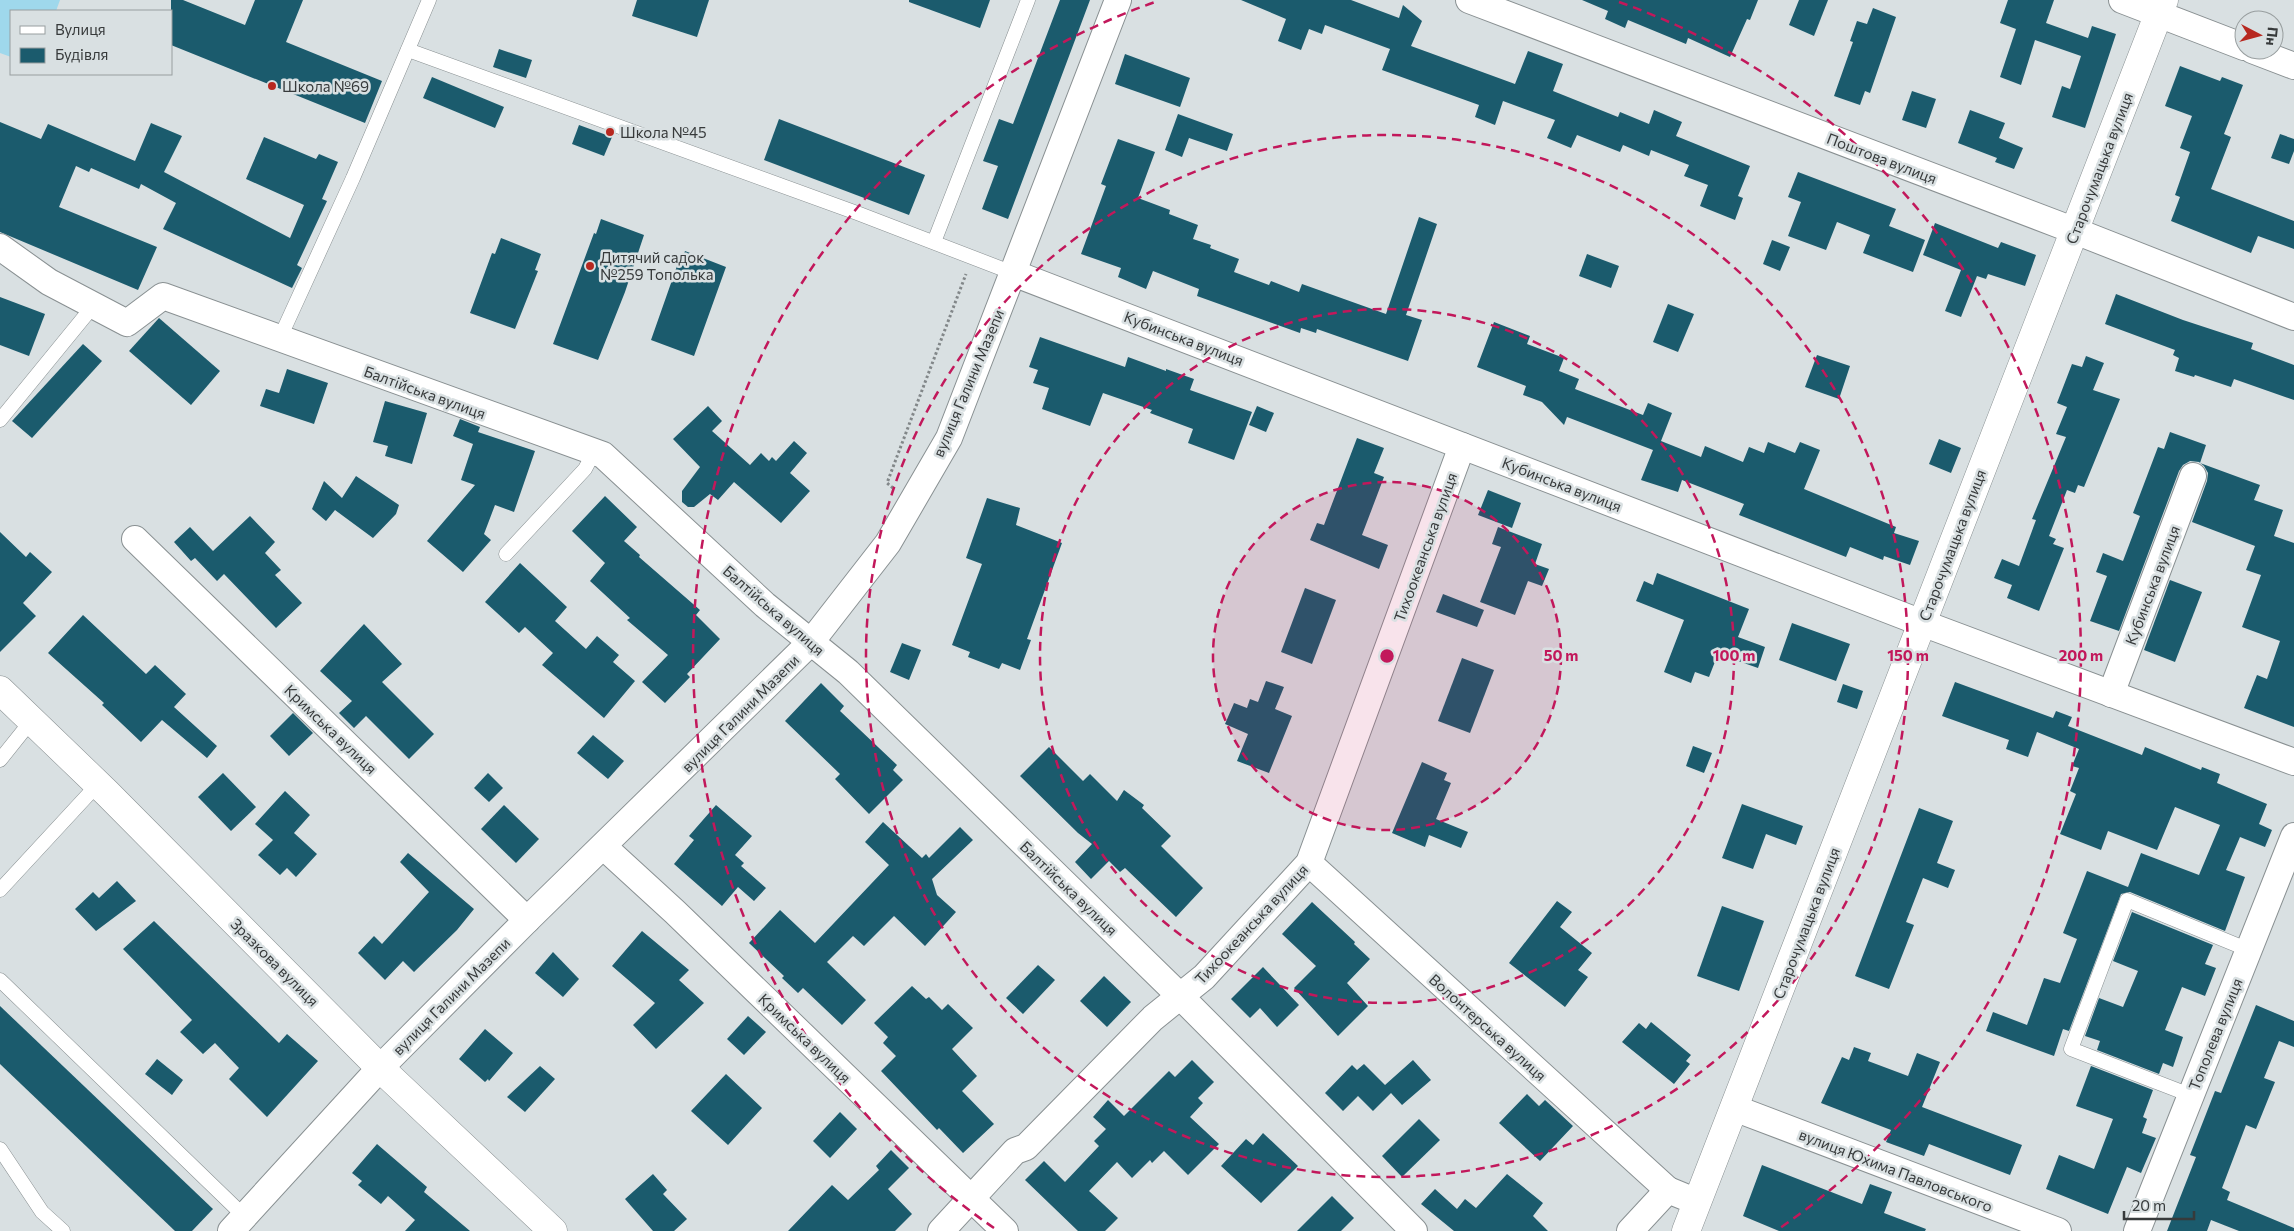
<svg xmlns="http://www.w3.org/2000/svg" width="2294" height="1231" viewBox="0 0 2294 1231" font-family="Commissioner,sans-serif">
  <rect width="100%" height="100%" fill="#d9e0e2"/>
  <!-- green -->
  <polygon fill="#9fd8ec" points="0,0 60,0 56,11 11,11 11,57 0,53"/>
  <!-- building -->
  <g fill="#1b5b6d">
    <polygon points="171,0 183,0 245,25 255,0 303,0 286,42 382,81 365,123 171,45"/>
    <polygon points="637,0 709,0 697,37 632,16"/>
    <polygon points="909,0 990,0 980,28 909,2"/>
    <polygon points="1060,0 1090,0 1008,219 982,209 998,166 983,161 999,119 1013,124"/>
    <polygon points="1241,0 1351,0 1399,18 1403,5 1422,21 1411,46 1515,84 1528,51 1563,64 1553,91 1618,117 1620,112 1649,124 1654,110 1682,122 1676,136 1750,166 1738,196 1743,198 1735,220 1700,206 1708,185 1684,176 1689,165 1651,150 1649,156 1623,145 1620,152 1577,135 1571,148 1547,138 1555,120 1503,101 1495,125 1475,117 1479,105 1382,70 1390,49 1325,25 1322,34 1309,29 1301,50 1278,41 1286,19"/>
    <polygon points="1582,0 1758,0 1750,20 1747,19 1730,57 1688,38 1686,44 1628,20 1625,28 1605,19 1608,11"/>
    <polygon points="1799,0 1828,0 1814,36 1789,25"/>
    <polygon points="2008,0 2054,0 2046,23 2088,38 2092,26 2116,34 2085,128 2052,117 2062,86 2070,89 2081,56 2035,40 2021,85 2000,77 2016,29 2000,23"/>
    <polygon points="1873,8 1896,17 1870,93 1865,91 1860,105 1834,96 1853,42 1850,41 1857,21 1867,24"/>
    <polygon points="499,49 532,60 526,78 493,67"/>
    <polygon points="1125,54 1190,78 1180,107 1115,84"/>
    <polygon points="2180,66 2220,81 2222,77 2243,85 2224,134 2231,137 2211,189 2294,221 2294,249 2258,236 2251,253 2171,221 2180,197 2175,195 2190,152 2180,148 2192,116 2165,106"/>
    <polygon points="432,77 504,107 495,128 423,98"/>
    <polygon points="1912,91 1936,99 1926,128 1902,120"/>
    <polygon points="1970,110 2005,123 1999,138 2023,148 2014,169 1995,162 1997,158 1958,143"/>
    <polygon points="1178,114 1233,134 1227,151 1189,138 1182,157 1165,150"/>
    <polygon points="779,119 925,175 909,215 764,160"/>
    <polygon points="0,122 41,139 48,124 135,161 151,123 182,136 164,172 290,238 304,205 246,179 264,137 316,159 319,154 338,162 322,199 327,201 297,265 302,268 292,288 163,229 176,203 141,184 139,189 91,168 89,172 76,166 59,207 157,247 138,290 0,232"/>
    <polygon points="579,125 612,137 604,156 572,144"/>
    <polygon points="2280,134 2294,139 2294,151 2289,164 2271,158"/>
    <polygon points="1118,139 1155,152 1138,198 1170,210 1169,214 1198,225 1193,239 1211,245 1210,248 1239,259 1234,272 1269,285 1271,281 1299,292 1302,284 1386,314 1419,217 1437,224 1406,315 1422,320 1408,361 1317,329 1316,333 1301,328 1300,333 1197,296 1199,289 1153,271 1146,289 1118,277 1121,268 1081,254 1106,186 1101,184"/>
    <polygon points="1798,172 1896,209 1889,226 1925,240 1913,272 1863,253 1870,235 1837,222 1826,250 1788,236 1801,202 1788,197"/>
    <polygon points="601,219 644,235 625,292 598,360 553,344 594,233 596,234"/>
    <polygon points="1935,223 1998,248 2001,242 2036,255 2025,286 1988,274 1986,279 1977,276 1961,317 1945,311 1961,270 1923,255"/>
    <polygon points="501,238 541,254 535,270 538,271 515,329 470,313 492,253 495,254"/>
    <polygon points="1772,240 1790,247 1780,271 1763,264"/>
    <polygon points="685,251 726,267 694,356 651,340 677,266 679,267"/>
    <polygon points="1587,254 1619,266 1611,288 1579,276"/>
    <polygon points="2116,294 2183,320 2253,343 2251,349 2294,365 2294,400 2234,379 2231,387 2195,375 2194,377 2175,371 2179,358 2173,355 2175,350 2105,324"/>
    <polygon points="0,297 45,314 29,356 0,345"/>
    <polygon points="1668,304 1694,314 1678,352 1653,342"/>
    <polygon points="159,318 220,371 191,405 129,351"/>
    <polygon points="1494,322 1530,336 1527,344 1564,358 1559,371 1579,379 1575,389 1643,415 1648,403 1672,413 1661,441 1701,457 1705,446 1743,462 1749,447 1764,453 1768,442 1795,453 1800,442 1820,450 1804,489 1896,527 1894,533 1919,541 1910,565 1884,556 1883,560 1850,547 1846,557 1739,515 1744,504 1682,480 1678,492 1641,480 1653,450 1567,417 1564,425 1542,402 1523,395 1526,386 1477,367"/>
    <polygon points="1040,337 1125,367 1128,357 1166,371 1166,369 1194,379 1190,390 1252,412 1234,460 1188,443 1193,429 1150,413 1152,410 1103,393 1090,426 1042,409 1049,388 1033,383 1038,370 1029,367"/>
    <polygon points="83,344 102,361 32,438 12,421"/>
    <polygon points="1817,355 1850,366 1839,399 1805,387"/>
    <polygon points="2086,356 2104,363 2093,390 2120,399 2084,487 2078,485 2075,493 2067,490 2049,536 2056,539 2053,544 2064,548 2039,611 2007,598 2012,585 1994,578 2002,559 2019,566 2036,520 2032,519 2066,437 2056,434 2067,407 2057,403 2072,364 2082,367"/>
    <polygon points="287,369 328,383 314,424 260,406 266,389 279,393"/>
    <polygon points="385,401 427,413 412,464 385,456 388,446 373,442"/>
    <polygon points="708,406 722,421 712,431 750,465 761,453 769,461 772,457 776,461 794,441 807,453 790,473 810,491 781,523 734,482 718,500 710,494 694,507 688,507 682,502 682,491 700,467 673,439"/>
    <polygon points="1257,406 1274,413 1266,432 1249,425"/>
    <polygon points="460,419 480,427 478,432 535,451 514,512 495,505 484,534 491,540 463,572 427,541 475,485 461,480 473,444 453,436"/>
    <polygon points="2170,432 2206,445 2200,463 2260,485 2254,500 2283,510 2274,536 2294,543 2294,727 2244,708 2257,675 2267,679 2280,641 2242,627 2261,575 2246,570 2255,546 2192,522 2207,481 2208,473 2204,466 2199,462 2190,461 2183,465 2179,471 2119,631 2090,621 2107,576 2096,572 2103,553 2123,561 2140,516 2133,513 2158,447 2164,449"/>
    <polygon points="1357,438 1384,448 1374,473 1384,477 1362,535 1388,545 1379,569 1310,540 1317,523 1324,525"/>
    <polygon points="1939,439 1961,448 1951,473 1929,464"/>
    <polygon points="356,476 399,505 396,514 373,538 335,510 326,521 312,509 324,481 342,498"/>
    <polygon points="1488,490 1521,503 1512,528 1478,515"/>
    <polygon points="605,496 637,527 624,541 640,555 639,557 700,610 696,615 720,639 687,674 690,677 665,703 642,682 668,655 627,620 630,618 590,581 605,563 572,531"/>
    <polygon points="987,498 1020,508 1016,525 1062,543 1027,639 1031,640 1020,670 1002,663 999,669 968,657 970,652 952,645 982,564 966,558"/>
    <polygon points="250,516 275,542 265,553 281,570 275,575 302,603 276,628 224,574 217,581 195,558 191,561 174,542 190,527 213,551"/>
    <polygon points="1498,527 1542,544 1535,564 1549,569 1542,586 1528,581 1515,615 1480,602 1501,547 1492,544"/>
    <polygon points="0,532 26,557 30,552 52,572 23,603 36,616 0,652"/>
    <polygon points="520,563 567,607 555,621 586,649 597,636 619,655 613,662 635,681 604,718 542,665 553,653 525,627 519,633 485,602"/>
    <polygon points="1657,573 1749,609 1738,637 1765,647 1758,668 1718,654 1709,677 1695,672 1691,683 1664,672 1684,620 1636,601 1644,581 1653,585"/>
    <polygon points="2170,580 2202,592 2175,662 2144,650"/>
    <polygon points="1305,588 1336,600 1312,664 1281,652"/>
    <polygon points="1443,594 1484,610 1477,627 1436,612"/>
    <polygon points="83,615 146,674 155,665 186,694 174,707 217,746 207,758 162,720 141,742 102,705 104,703 48,653"/>
    <polygon points="1792,623 1850,644 1836,681 1779,660"/>
    <polygon points="364,624 402,664 382,682 434,734 409,759 366,716 354,728 339,713 352,701 320,671"/>
    <polygon points="902,643 921,650 909,680 890,672"/>
    <polygon points="1462,658 1494,670 1470,733 1438,721"/>
    <polygon points="1266,681 1284,687 1275,709 1292,716 1269,773 1237,761 1248,734 1225,724 1234,703 1247,708 1250,699 1258,702"/>
    <polygon points="1955,682 2053,718 2056,711 2072,717 2068,726 2142,755 2145,747 2201,770 2202,767 2220,774 2217,783 2267,804 2259,824 2272,830 2265,847 2240,837 2226,870 2245,877 2225,931 2130,892 2121,894 2069,1031 2063,1029 2054,1056 1986,1031 1993,1012 2027,1025 2044,978 2060,983 2077,939 2063,933 2087,871 2128,887 2141,853 2199,875 2220,825 2175,807 2157,850 2108,831 2101,850 2060,834 2076,794 2070,791 2079,768 2072,766 2079,749 2037,732 2028,757 2006,749 2009,740 1942,716"/>
    <polygon points="821,683 844,706 840,711 897,765 893,770 903,780 869,814 835,779 840,774 785,721"/>
    <polygon points="1843,684 1863,691 1857,709 1837,702"/>
    <polygon points="293,713 313,733 289,756 270,736"/>
    <polygon points="593,735 624,761 608,779 577,753"/>
    <polygon points="1693,746 1712,753 1704,773 1686,766"/>
    <polygon points="1049,747 1083,781 1090,774 1117,801 1124,790 1144,805 1142,808 1171,836 1161,846 1203,888 1176,917 1125,868 1120,872 1109,861 1091,879 1075,862 1092,844 1078,833 1020,776"/>
    <polygon points="1422,762 1447,773 1444,780 1451,783 1436,819 1468,832 1461,848 1429,835 1425,847 1392,833"/>
    <polygon points="223,773 256,807 231,831 198,797"/>
    <polygon points="488,773 503,788 489,802 474,788"/>
    <polygon points="285,791 310,815 294,833 317,854 296,877 287,868 280,875 258,855 273,840 255,824"/>
    <polygon points="1742,804 1803,826 1796,845 1766,834 1753,869 1722,858"/>
    <polygon points="504,805 539,839 516,863 481,829"/>
    <polygon points="716,805 752,836 735,855 744,863 741,866 766,888 754,901 738,887 722,906 674,864 694,840 689,836"/>
    <polygon points="1919,808 1953,821 1937,863 1955,870 1948,888 1923,878 1906,922 1914,925 1889,989 1855,976"/>
    <polygon points="883,822 922,858 926,854 929,858 960,827 973,840 932,879 937,895 956,912 925,946 894,916 864,946 853,936 827,962 866,1000 842,1025 803,988 798,993 782,978 784,976 749,943 780,910 815,943 889,865 865,842"/>
    <polygon points="408,853 474,909 457,930 414,972 403,961 385,980 358,953 374,936 382,944 429,892 400,862"/>
    <polygon points="117,881 136,901 96,931 75,909 93,892 99,898"/>
    <polygon points="1557,901 1572,912 1560,927 1592,953 1578,970 1588,977 1565,1007 1509,963"/>
    <polygon points="1312,902 1355,942 1354,944 1370,959 1347,983 1368,1006 1338,1036 1294,988 1316,966 1282,934"/>
    <polygon points="1722,906 1764,921 1739,991 1697,976"/>
    <polygon points="2132,912 2213,945 2205,964 2216,968 2205,996 2182,987 2165,1030 2183,1037 2173,1067 2163,1063 2159,1074 2097,1050 2100,1041 2085,1036 2099,998 2123,1007 2138,971 2113,961"/>
    <polygon points="154,921 279,1043 287,1034 318,1061 267,1117 229,1079 239,1068 215,1043 203,1054 180,1032 192,1020 123,949"/>
    <polygon points="642,931 689,970 679,980 704,1003 656,1049 633,1025 655,1003 612,966"/>
    <polygon points="553,952 579,979 563,997 535,973"/>
    <polygon points="1038,965 1055,980 1023,1014 1006,998"/>
    <polygon points="1263,967 1299,1005 1277,1027 1260,1008 1250,1018 1231,999"/>
    <polygon points="1104,976 1131,1002 1107,1027 1080,1001"/>
    <polygon points="912,986 926,999 929,997 942,1010 948,1004 973,1028 952,1049 977,1076 962,1091 994,1124 963,1153 939,1128 937,1130 881,1071 896,1056 883,1043 888,1037 874,1023"/>
    <polygon points="2256,1005 2294,1021 2294,1047 2279,1041 2264,1078 2275,1082 2256,1129 2246,1125 2222,1188 2230,1192 2227,1200 2294,1228 2294,1231 2239,1231 2211,1220 2207,1231 2167,1231 2196,1157 2190,1155 2215,1091 2221,1093"/>
    <polygon points="0,1006 213,1209 192,1231 175,1231 0,1064"/>
    <polygon points="748,1016 766,1032 744,1055 727,1039"/>
    <polygon points="1651,1022 1691,1055 1686,1061 1690,1064 1674,1084 1622,1042 1639,1023 1646,1029"/>
    <polygon points="485,1029 513,1053 489,1081 488,1079 485,1082 459,1059"/>
    <polygon points="1854,1047 1871,1053 1868,1061 1908,1076 1917,1053 1940,1062 1922,1107 2022,1145 2010,1175 1929,1144 1924,1156 1886,1142 1891,1130 1821,1103 1842,1057 1849,1060"/>
    <polygon points="157,1059 183,1080 172,1095 145,1074"/>
    <polygon points="1192,1060 1214,1082 1198,1098 1203,1103 1190,1117 1219,1144 1188,1175 1164,1151 1152,1163 1150,1160 1132,1178 1117,1162 1089,1191 1118,1218 1105,1231 1078,1231 1025,1180 1044,1161 1065,1182 1099,1146 1094,1141 1106,1129 1093,1117 1108,1100 1124,1116 1169,1071 1175,1077"/>
    <polygon points="1413,1060 1431,1080 1402,1105 1391,1093 1373,1111 1358,1096 1343,1111 1325,1093 1352,1065 1357,1070 1364,1064 1385,1085"/>
    <polygon points="540,1066 555,1079 525,1112 507,1097"/>
    <polygon points="2091,1066 2153,1090 2143,1117 2147,1119 2142,1133 2156,1138 2141,1173 2127,1167 2108,1214 2046,1189 2059,1155 2094,1169 2113,1119 2076,1106"/>
    <polygon points="726,1074 762,1108 728,1145 691,1111"/>
    <polygon points="1527,1094 1539,1106 1545,1100 1573,1126 1540,1161 1499,1123"/>
    <polygon points="840,1112 857,1129 830,1158 813,1141"/>
    <polygon points="1419,1119 1440,1140 1402,1177 1382,1156"/>
    <polygon points="1263,1133 1298,1166 1261,1203 1221,1166 1246,1139 1253,1145"/>
    <polygon points="377,1144 427,1187 424,1192 470,1231 405,1231 415,1220 388,1196 381,1204 358,1185 362,1181 352,1173"/>
    <polygon points="891,1150 909,1168 888,1189 912,1214 895,1231 788,1231 832,1185 848,1200 879,1170 876,1166"/>
    <polygon points="1762,1165 1862,1204 1870,1184 1892,1192 1884,1213 1926,1229 1925,1231 1779,1231 1743,1216"/>
    <polygon points="653,1174 667,1190 663,1194 687,1219 674,1231 653,1231 625,1199"/>
    <polygon points="1507,1174 1543,1203 1533,1216 1548,1231 1454,1231 1421,1204 1435,1189 1457,1209 1465,1199 1476,1208"/>
    <polygon points="1332,1196 1354,1218 1341,1231 1297,1231"/>
  </g>
  <g fill="none" stroke-linecap="round" stroke-linejoin="round">
    <!-- service casing -->
    <g stroke="#899092" stroke-width="15">
      <g id="service">
        <polyline points="408,50 857,213 1013,273"/>
        <polyline points="934,242 1028,0"/>
        <polyline points="279,340 353,178 429,0"/>
        <polyline points="0,420 94,305"/>
        <polyline points="506,554 585,469 594,452"/>
        <polyline points="0,760 32,720"/>
        <polyline points="0,890 98,784"/>
        <polyline points="0,980 244,1216"/>
        <polyline points="2190,1095 2071,1049 2127,900 2249,950"/>
        <polyline points="0,1149 42,1212 63,1231"/>
      </g>
    </g>
    <!-- minor casing -->
    <g stroke="#899092" stroke-width="28">
      <g id="minor">
        <polyline points="1469,0 2065,227 2294,317"/>
        <polyline points="2122,0 2244,47"/>
        <polyline points="2252,50 2294,66"/>
        <polyline points="0,247 49,282 127,323 163,296 603,455 765,605 848,672 1180,996 1414,1231"/>
        <polyline points="1013,273 1922,623 2294,762"/>
        <polyline points="135,539 527,920"/>
        <polyline points="2111,694 2193,476"/>
        <polyline points="604,847 675,912 1005,1231"/>
        <polyline points="1309,863 1668,1190"/>
        <polyline points="1734,1108 2058,1231"/>
        <polyline points="231,1231 380,1068 527,920 811,642 888,543 949,438 1118,0"/>
        <polyline points="941,1231 1015,1151 1026,1147 1153,1018 1204,977 1309,863 1462,446"/>
        <polyline points="1630,1231 1668,1190 1685,1197"/>
        <polyline points="2137,1231 2294,836"/>
      </g>
    </g>
    <!-- tertiary casing -->
    <g stroke="#899092" stroke-width="29">
      <g id="tertiary">
        <polyline points="0,690 107,793 380,1068 553,1231"/>
        <polyline points="1686,1231 2164,0"/>
      </g>
    </g>
    <!-- path -->
    <polyline stroke="#828789" stroke-width="3" stroke-dasharray="2.5 2.5" stroke-linecap="butt" points="893,488 887,483 966,274"/>
    <!-- service -->
    <use href="#service" stroke="#fff" stroke-width="14"/>
    <!-- minor -->
    <use href="#minor" stroke="#fff" stroke-width="26"/>
    <!-- tertiary -->
    <use href="#tertiary" stroke="#fff" stroke-width="28"/>
  </g>
  <!-- distance rings -->
  <circle cx="1387" cy="656" r="174" fill="#c2185b" fill-opacity=".12"/>
  <g fill="none" stroke="#c2185b" stroke-width="2.5" stroke-dasharray="9 6">
    <circle cx="1387" cy="656" r="174"/>
    <circle cx="1387" cy="656" r="347"/>
    <circle cx="1387" cy="656" r="521"/>
    <path d="M994 1228A694 694 0 0 1 1155 2M1619 2A694 694 0 0 1 1780 1228"/>
  </g>
  <!-- markers -->
  <g fill="#b72820" stroke="#d9e0e2" stroke-width="2">
    <circle cx="272" cy="86" r="5"/>
    <circle cx="610" cy="132" r="5"/>
    <circle cx="590" cy="266" r="5"/>
  </g>
  <g text-anchor="middle" dominant-baseline="central" stroke-width="5" stroke-linejoin="round" paint-order="stroke">
    <!-- poi labels -->
    <g font-size="15" fill="#373a3b" stroke="#d9e0e2" text-anchor="start">
      <text x="282" y="86">Школа №69</text>
      <text x="620" y="132">Школа №45</text>
      <text x="600" y="257">Дитячий садок<tspan x="600" dy="17">№259 Тополька</tspan></text>
    </g>
    <!-- street labels -->
    <g font-size="15" fill="#373a3b" stroke="#d9e0e2">
      <text transform="translate(1882 158) rotate(21)">Поштова вулиця</text>
      <text transform="translate(2099 168) rotate(-69)">Старочумацька вулиця</text>
      <text transform="translate(1184 338) rotate(21)">Кубинська вулиця</text>
      <text transform="translate(968 383) rotate(-67)">вулиця Галини Мазепи</text>
      <text transform="translate(425 392) rotate(20)">Балтійська вулиця</text>
      <text transform="translate(1562 484) rotate(21)">Кубинська вулиця</text>
      <text transform="translate(1952 545) rotate(-69)">Старочумацька вулиця</text>
      <text transform="translate(1425 547) rotate(-70)">Тихоокеанська вулиця</text>
      <text transform="translate(2152 585) rotate(-69)">Кубинська вулиця</text>
      <text transform="translate(774 610) rotate(41)">Балтійська вулиця</text>
      <text transform="translate(740 713) rotate(-45)">вулиця Галини Мазепи</text>
      <text transform="translate(331 729) rotate(44)">Кримська вулиця</text>
      <text transform="translate(1069 888) rotate(44)">Балтійська вулиця</text>
      <text transform="translate(1806 923) rotate(-69)">Старочумацька вулиця</text>
      <text transform="translate(1251 924) rotate(-47)">Тихоокеанська вулиця</text>
      <text transform="translate(275 962) rotate(45)">Зразкова вулиця</text>
      <text transform="translate(451 996) rotate(-45)">вулиця Галини Мазепи</text>
      <text transform="translate(1488 1027) rotate(42)">Волонтерська вулиця</text>
      <text transform="translate(2215 1034) rotate(-68)">Тополева вулиця</text>
      <text transform="translate(805 1038) rotate(44)">Кримська вулиця</text>
      <text transform="translate(1896 1170) rotate(21)">вулиця Юхима Павловського</text>
    </g>
  </g>
  <circle cx="1387" cy="656" r="8" fill="#c2185b" stroke="#d9e0e2" stroke-width="2.5"/>
  <g font-size="15" text-anchor="middle" font-weight="bold" fill="#c2185b" stroke="#d9e0e2" stroke-width="5" stroke-linejoin="round" paint-order="stroke">
    <text x="1561" y="661">50 m</text>
    <text x="1734" y="661">100 m</text>
    <text x="1908" y="661">150 m</text>
    <text x="2081" y="661">200 m</text>
  </g>
  <!-- legend -->
  <rect x="10" y="10" width="162" height="65" fill="#d9e0e2" stroke="#989e9f"/>
  <rect x="20" y="26" width="25" height="8" fill="#ffffff" stroke="#989e9f"/>
  <text x="55" y="35" font-size="15" fill="#373a3b">Вулиця</text>
  <rect x="20" y="48" width="25" height="15" fill="#1b5b6d" stroke="#989e9f"/>
  <text x="55" y="60" font-size="15" fill="#373a3b">Будівля</text>
  <!-- north arrow -->
  <g transform="translate(2259 35) rotate(96)"><circle r="24" fill="#d9e0e2" stroke="#989e9f"/>
  <path d="M0-4L9 19L0 12L-9 19Z" fill="#b72820"/>
  <text y="-8" font-size="14" font-weight="bold" text-anchor="middle" fill="#373a3b">Пн</text>
  </g>
  <!-- scale -->
  <path d="M2124 1211v8h70v-8" fill="none" stroke="#373a3b" stroke-width="2.5"/>
  <text x="2132" y="1211" font-size="15" fill="#373a3b" stroke="#d9e0e2" stroke-width="4" paint-order="stroke">20 m</text>
</svg>
